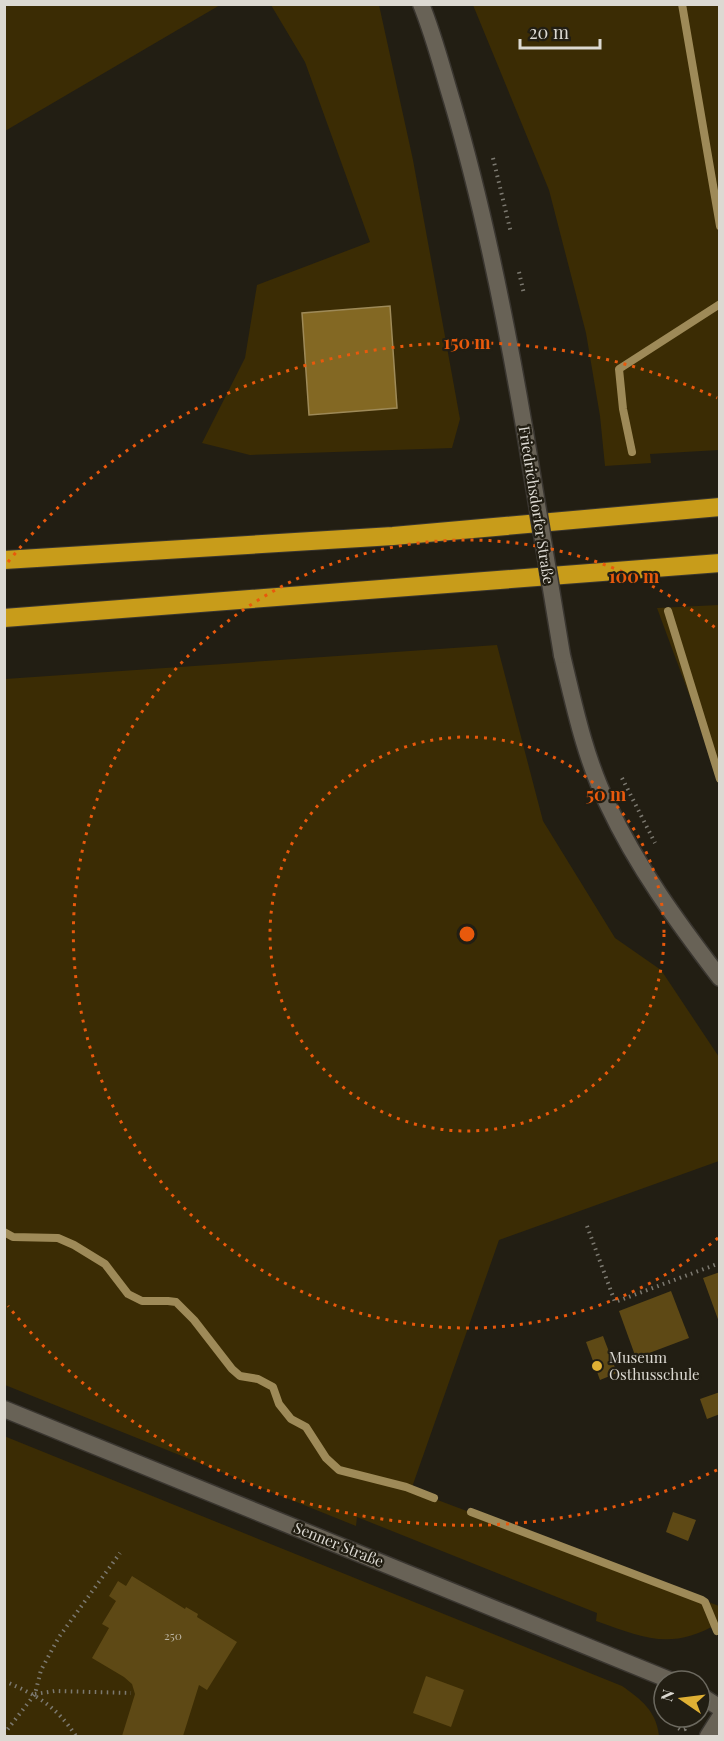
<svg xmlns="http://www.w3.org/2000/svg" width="724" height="1741" viewBox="0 0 724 1741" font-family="'Playfair Display',serif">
  <rect width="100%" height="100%" fill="#221e13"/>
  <!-- green -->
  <g fill="#3b2c04">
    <polygon points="5,4 220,4 220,5 5,131"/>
    <polygon points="271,5 379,5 413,160 460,419 452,448 250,455 202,443 245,358 257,285 370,242 305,62"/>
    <polygon points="473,5 719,5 719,450 650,454 651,463 605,466 600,416 586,333 549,190"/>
    <polygon points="719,605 720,605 719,775 657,608"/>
    <path d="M497 645 543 821 615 938 661 970 719 1057V1161L499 1240 411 1490 719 1606V1623C671 1651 644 1638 596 1621L597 1613 357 1517 356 1526 5 1385V679Z"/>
    <path d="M4 1436 622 1686C642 1700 656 1711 659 1736H5Z"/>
  </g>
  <!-- water -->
  <polygon fill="#836823" stroke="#9e8a58" stroke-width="1.5" points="390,306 397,408 309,415 302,313"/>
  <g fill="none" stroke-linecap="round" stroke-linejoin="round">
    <!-- stream -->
    <g stroke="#9e8a58" stroke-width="8">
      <polyline points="682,4 720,226"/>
      <polyline points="632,452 623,409 619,369 720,304"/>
      <polyline points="668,611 720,779"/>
      <polyline points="4,1232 13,1237 58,1238 74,1245 105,1264 128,1294 142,1301 168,1301 176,1302 194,1320 232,1369 240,1376 258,1379 273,1387 279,1404 291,1419 306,1427 326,1458 339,1470 406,1487 434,1498"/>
      <polyline points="471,1512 702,1600 705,1602 717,1631"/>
    </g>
  </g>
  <!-- building -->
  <g fill="#5e4915">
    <polygon points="720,1272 720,1322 719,1322 703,1278"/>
    <polygon points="671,1291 689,1338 636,1358 619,1311"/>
    <polygon points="603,1336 617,1373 600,1380 586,1342"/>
    <polygon points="720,1392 720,1414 707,1419 700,1399"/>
    <polygon points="673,1512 696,1520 688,1541 666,1532"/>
    <polygon points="132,1576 185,1609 186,1607 198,1614 197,1617 237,1642 207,1690 199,1685 183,1736 122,1736 135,1694 132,1684 124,1677 92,1658 109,1628 102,1624 116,1601 109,1596 118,1581 126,1586"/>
    <polygon points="426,1676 464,1690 451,1727 413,1713"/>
  </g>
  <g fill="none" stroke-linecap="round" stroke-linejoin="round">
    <!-- tertiary casing -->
    <g stroke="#3a3630" stroke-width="19">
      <g id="tertiary">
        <polyline points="4,1409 672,1681"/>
        <polyline points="700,1695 720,1708"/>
        <polyline points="708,1736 720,1717"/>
      </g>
    </g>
    <!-- secondary casing -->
    <g stroke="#3a3630" stroke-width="19">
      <g id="secondary">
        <path d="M421 4C434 36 442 68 452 101 484 209 506 320 525 432"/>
        <path d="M562 655C574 705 585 758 608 805 637 867 678 923 720 978"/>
      </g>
    </g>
    <!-- motorway casing -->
    <g stroke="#3a3630" stroke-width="20">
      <g id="motorway">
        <polyline points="4,560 393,536 720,507"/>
        <polyline points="4,618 720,563"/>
      </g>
    </g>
    <!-- path -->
    <g stroke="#7c7970" stroke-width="4" stroke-dasharray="1.5 4.5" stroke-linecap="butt">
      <polyline points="493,158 511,233"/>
      <polyline points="519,272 524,294"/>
      <polyline points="622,778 655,843"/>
      <polyline points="587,1226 615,1302 720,1263"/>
      <path d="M4 1681C37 1695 56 1706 76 1736"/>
      <polyline points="35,1694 55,1691 131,1693"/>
      <polyline points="675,1717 678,1728 681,1730 685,1729 688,1723"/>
      <polyline points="4,1734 35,1694 41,1670 59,1637 120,1553"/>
    </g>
    <!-- tertiary -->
    <use href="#tertiary" stroke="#686256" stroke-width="16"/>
    <!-- secondary -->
    <use href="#secondary" stroke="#686256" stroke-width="16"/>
    <!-- motorway -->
    <use href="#motorway" stroke="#c89c1a" stroke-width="18"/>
    <!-- secondary-bridge casing -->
    <g stroke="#3a3630" stroke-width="19" stroke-linecap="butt">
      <polyline id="secondary-bridge" points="525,432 562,655"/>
    </g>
    <!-- secondary-bridge -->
    <use href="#secondary-bridge" stroke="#686256" stroke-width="16"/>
  </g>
  <!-- distance rings -->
  <g fill="none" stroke="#e8590c" stroke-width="3" stroke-dasharray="3 6">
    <circle cx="467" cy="934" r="197"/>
    <path d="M718 1238A394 394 0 1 1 718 630"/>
    <path d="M717 1470A591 591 0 0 1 8 1306M8 562A591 591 0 0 1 717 398"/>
  </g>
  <!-- markers -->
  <circle fill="#dfb034" stroke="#221e13" stroke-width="2" cx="597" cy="1366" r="6"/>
  <g text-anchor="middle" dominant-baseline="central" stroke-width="4.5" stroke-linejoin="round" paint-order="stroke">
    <!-- number labels -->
    <g font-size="12" fill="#bcb5a3">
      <text x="173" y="1635">250</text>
    </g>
    <!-- street labels -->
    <g font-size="15" fill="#dcd9d2" stroke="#221e13">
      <text transform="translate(537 505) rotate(81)">Friedrichsdorfer Straße</text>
      <text transform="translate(339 1544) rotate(22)">Senner Straße</text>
    </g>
    <!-- poi labels -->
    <g font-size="15" fill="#dcd9d2" stroke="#221e13" text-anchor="start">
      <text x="609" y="1357">Museum<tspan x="609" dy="17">Osthusschule</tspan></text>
    </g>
  </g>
  <circle cx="467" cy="934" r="9" fill="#e8590c" stroke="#221e13" stroke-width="3"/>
  <g font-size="18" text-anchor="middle" font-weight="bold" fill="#e8590c" stroke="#221e13" stroke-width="4.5" stroke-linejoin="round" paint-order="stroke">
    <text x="467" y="349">150 m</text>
    <text x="634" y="583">100 m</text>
    <text x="606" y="801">50 m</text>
  </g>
  <!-- border -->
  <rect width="724" height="1741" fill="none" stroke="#dcd9d2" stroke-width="12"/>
  <!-- north arrow -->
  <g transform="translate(682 1699) rotate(284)"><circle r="28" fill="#221e13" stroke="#6c695f" stroke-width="1.5"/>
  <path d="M0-4.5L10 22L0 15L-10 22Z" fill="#dfb034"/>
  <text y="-9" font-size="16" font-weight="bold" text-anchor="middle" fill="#dcd9d2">N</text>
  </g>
  <!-- scale -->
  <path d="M520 39v9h80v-9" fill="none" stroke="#dcd9d2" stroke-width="3"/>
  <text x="529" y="39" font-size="18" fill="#dcd9d2" stroke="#221e13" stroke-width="4.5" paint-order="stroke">20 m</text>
</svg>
